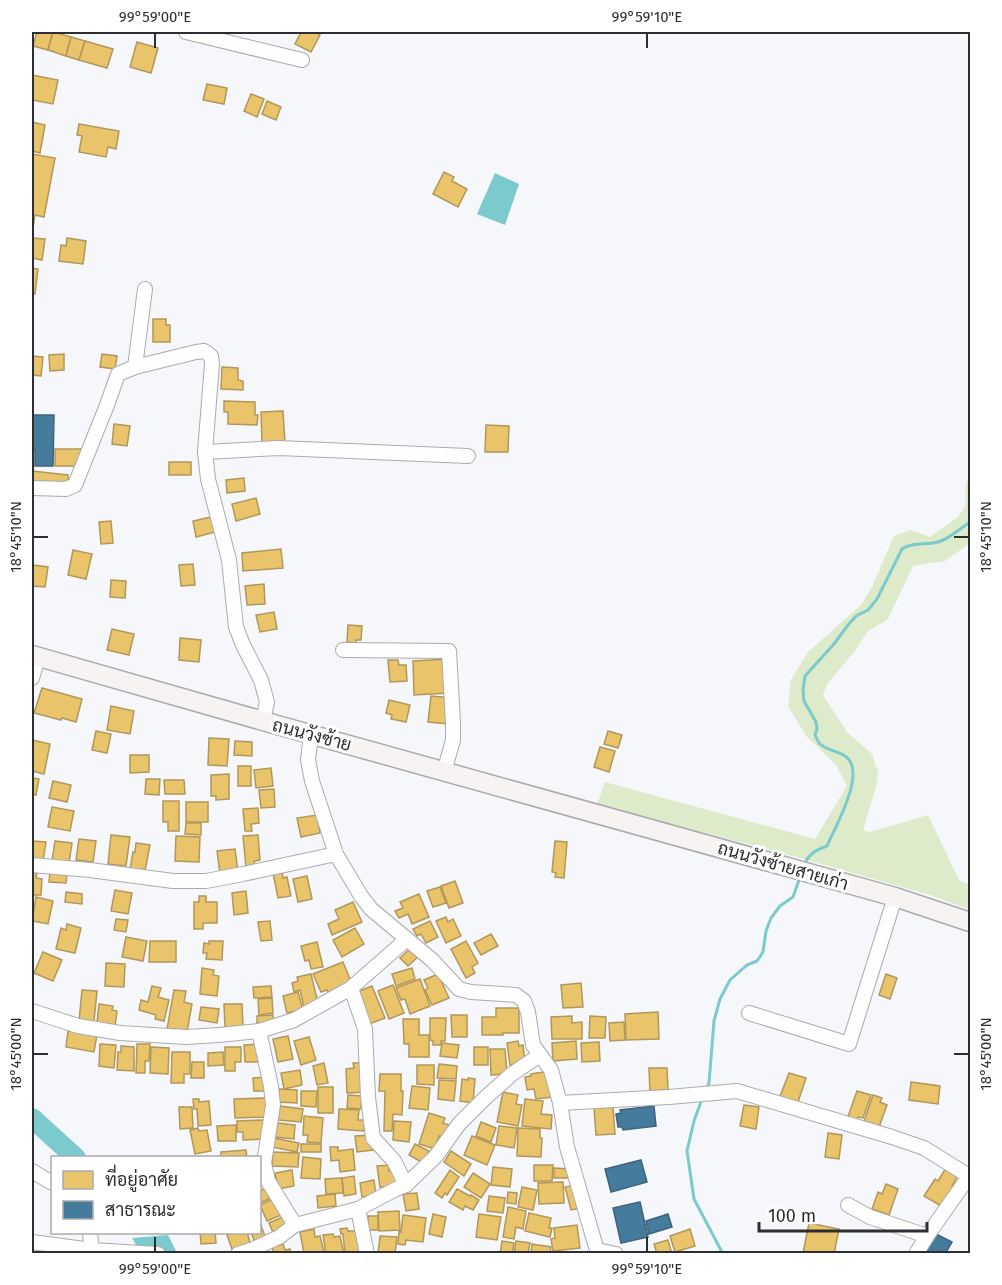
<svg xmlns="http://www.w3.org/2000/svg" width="1002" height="1285" viewBox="0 0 1002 1285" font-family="'Fira Sans',Sarabun,sans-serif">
  <rect width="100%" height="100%" fill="#f6f7fb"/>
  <!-- green -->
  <polygon fill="#deebcb" points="970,470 970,543 945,561 913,566 888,619 867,632 855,651 827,684 823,695 847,732 872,754 878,772 876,787 863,830 870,832 928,815 959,880 970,885 970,910 930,895 764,848 597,805 605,782 815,839 847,786 836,765 806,736 788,706 791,680 808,652 861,605 872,587 894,536 911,530 930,537 958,517 964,508 966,500 965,489"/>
  <!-- water -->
  <g fill="#7bcacd">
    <polygon points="495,173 519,184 505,225 477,214"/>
    <polygon points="168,1235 177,1253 141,1253 132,1238"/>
  </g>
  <!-- homes -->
  <g fill="#e9c46a" stroke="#b19759" stroke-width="1.5">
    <polygon points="37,32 53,32 48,50 33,46"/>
    <polygon points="53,32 71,37 66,56 48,50"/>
    <polygon points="301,32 314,32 320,35 311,52 295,44"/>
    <polygon points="71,37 85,41 79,60 66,56"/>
    <polygon points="85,41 113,49 107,68 79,60"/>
    <polygon points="137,42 158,48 151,73 130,67"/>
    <polygon points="32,75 58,80 53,104 32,100"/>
    <polygon points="207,84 227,88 224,104 203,100"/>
    <polygon points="251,94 264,99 257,117 244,111"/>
    <polygon points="267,101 281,107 276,120 262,114"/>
    <polygon points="32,122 45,125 40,153 32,151"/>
    <polygon points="79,124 119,131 116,149 108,147 106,157 79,152 82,136 77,135"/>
    <polygon points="32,154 55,158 44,217 35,215 32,235"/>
    <polygon points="444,172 454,177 452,181 467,189 458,207 433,194"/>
    <polygon points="32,238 45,239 42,260 32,258"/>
    <polygon points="67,238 86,241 83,264 59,261 61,245 66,246"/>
    <polygon points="32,268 38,269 35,294 32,294"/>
    <polygon points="153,319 166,319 166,325 170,325 170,342 153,342"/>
    <polygon points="64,354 64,370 50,371 49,355"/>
    <polygon points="102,354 117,356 115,369 100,367"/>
    <polygon points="32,356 43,357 41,376 32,375"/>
    <polygon points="222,367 238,368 238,380 243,381 243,390 221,389"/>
    <polygon points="224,401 255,402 255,415 258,415 257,425 228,424 228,412 224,412"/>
    <polygon points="283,411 285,443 262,444 261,412"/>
    <polygon points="114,424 130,426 127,446 112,444"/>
    <polygon points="486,425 509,426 508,452 485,452"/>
    <rect x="55" y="449" width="27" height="17"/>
    <rect x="169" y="462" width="22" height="13"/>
    <polygon points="32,471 68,475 68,485 32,481"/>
    <polygon points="244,478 245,491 227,493 226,480"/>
    <polygon points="256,498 260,514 236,521 232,504"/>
    <polygon points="211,517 215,532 196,537 193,521"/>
    <polygon points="111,521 113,543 101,544 99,522"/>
    <polygon points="281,549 283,568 243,571 242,553"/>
    <polygon points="73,550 92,554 86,579 68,575"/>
    <polygon points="193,564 195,585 181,586 179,565"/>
    <polygon points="33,565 48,567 45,587 32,586"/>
    <polygon points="111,580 126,581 125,598 110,597"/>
    <polygon points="264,584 265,604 247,605 245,586"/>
    <polygon points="274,612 277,629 260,632 256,615"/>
    <polygon points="348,625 362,626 361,640 356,640 356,643 347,642"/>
    <polygon points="112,629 134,634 129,655 107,650"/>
    <polygon points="180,638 201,640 199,662 179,660"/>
    <polygon points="449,659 450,693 414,695 413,661"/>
    <polygon points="388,660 398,660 399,665 406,665 407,681 390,682"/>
    <polygon points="42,688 82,699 76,722 62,718 61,720 34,713"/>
    <polygon points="431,696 452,698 449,724 428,722"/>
    <polygon points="389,700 410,705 406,722 391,719 392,715 386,713"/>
    <polygon points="111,706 134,711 130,734 107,730"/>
    <polygon points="96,731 111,734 107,753 92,750"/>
    <polygon points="608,731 622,735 618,748 604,744"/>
    <polygon points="209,738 229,739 227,766 208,765"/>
    <polygon points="32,740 50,744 44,774 32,771"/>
    <polygon points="235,741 252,742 252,756 234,755"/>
    <polygon points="600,747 615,751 609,772 594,767"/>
    <polygon points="130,755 149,755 149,772 130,773"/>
    <rect x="238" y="766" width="13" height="20"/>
    <polygon points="271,768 273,786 256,788 254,770"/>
    <polygon points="229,774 229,799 216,800 216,796 211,796 211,775"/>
    <polygon points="32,778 39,779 36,795 32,794"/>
    <polygon points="146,779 160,779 159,795 145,794"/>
    <polygon points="164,780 184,780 185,794 165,794"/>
    <polygon points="53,781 71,785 67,802 49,798"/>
    <polygon points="274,789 275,807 261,808 259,790"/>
    <polygon points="163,801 179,801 179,831 168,831 168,822 163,822"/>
    <rect x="186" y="802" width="22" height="20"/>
    <polygon points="52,807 74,811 70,831 48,827"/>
    <polygon points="258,808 259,823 251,824 252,831 245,831 243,809"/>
    <polygon points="317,815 320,833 301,837 297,818"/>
    <polygon points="186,823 201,823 201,835 185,834"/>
    <polygon points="111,835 130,837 126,866 108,864"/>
    <polygon points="258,835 260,860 254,861 255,866 246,867 243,836"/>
    <polygon points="176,836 200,837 199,862 175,861"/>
    <polygon points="79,839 96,841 93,862 76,860"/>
    <polygon points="32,841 46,842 43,861 32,860"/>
    <polygon points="55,841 72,843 69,863 52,861"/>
    <polygon points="555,841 567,842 564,878 555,877 556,873 552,872"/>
    <polygon points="136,843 150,845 145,871 130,869 133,852 135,852"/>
    <polygon points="235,849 238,872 220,874 217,851"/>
    <polygon points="32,871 33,871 33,873 37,873 36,878 42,879 41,895 34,895 33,898 32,898"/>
    <polygon points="282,871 283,878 287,877 291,896 278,898 273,873"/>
    <polygon points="50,872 67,874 66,883 49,882"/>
    <polygon points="307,876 312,899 298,902 293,879"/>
    <polygon points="455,881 463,903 449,908 441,886"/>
    <polygon points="440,887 446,903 433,907 427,891"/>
    <polygon points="115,890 132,893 128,914 111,911"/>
    <polygon points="246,891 248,913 234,915 232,893"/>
    <polygon points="66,892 82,894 82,904 65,902"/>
    <polygon points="419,894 429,917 412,924 408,914 399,918 395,911 403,908 400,902"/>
    <polygon points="199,896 206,896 206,902 217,902 217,923 203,923 203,929 194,929 194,902 199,902"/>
    <polygon points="36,897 53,901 48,924 32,921"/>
    <polygon points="353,902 362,922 332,935 328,924 339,919 335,910"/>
    <polygon points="446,917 448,922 453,919 461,936 446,943 436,921"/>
    <polygon points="116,919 128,920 126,932 114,930"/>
    <polygon points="270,921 272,940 261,941 258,922"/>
    <polygon points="430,921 438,937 426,943 421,934 417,936 413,929"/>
    <polygon points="67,924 81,928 75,953 56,949 61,928 66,930"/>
    <polygon points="355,928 364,944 342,957 333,940"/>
    <polygon points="491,934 498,946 481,955 474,943"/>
    <polygon points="126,937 147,941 143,961 122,957"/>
    <polygon points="150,941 176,941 176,962 149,962"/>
    <polygon points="209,941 223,941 222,960 206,959 207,953 203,953 204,943 209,944"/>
    <polygon points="466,941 478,963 472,967 475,973 466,978 451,949"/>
    <polygon points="317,942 323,967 311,969 309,960 305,961 301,946"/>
    <polygon points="411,948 418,957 408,966 400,958"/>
    <polygon points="43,952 62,960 53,981 34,973"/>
    <polygon points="343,962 352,984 329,994 327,990 321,992 313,974"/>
    <polygon points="106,963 125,964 124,987 105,986"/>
    <polygon points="202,968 214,970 213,975 219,976 217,996 200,994"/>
    <polygon points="412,968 415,979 396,986 392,974"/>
    <polygon points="311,974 318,1003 304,1007 300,990 294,992 292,983 298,981 297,977"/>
    <polygon points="438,974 449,998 432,1005 425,990 428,988 424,980"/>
    <polygon points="886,974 897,978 890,999 879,995"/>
    <polygon points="420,979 430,1006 410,1014 405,999 401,1000 396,988"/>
    <polygon points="581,983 583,1007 563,1008 561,985"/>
    <polygon points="393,985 404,1013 389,1019 378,991"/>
    <polygon points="152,986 161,988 158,997 169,1000 164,1021 155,1019 156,1015 139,1010 141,1000 148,1002"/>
    <polygon points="271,986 272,997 254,998 253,987"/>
    <polygon points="372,986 385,1018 369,1024 357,992"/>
    <polygon points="82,990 97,991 94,1022 79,1021"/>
    <polygon points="174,990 186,991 184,1002 192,1004 187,1032 167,1029"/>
    <polygon points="298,992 303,1010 287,1013 283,996"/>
    <polygon points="272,998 273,1013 259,1015 258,999"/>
    <polygon points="99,1004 113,1006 112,1010 117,1011 115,1026 97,1023"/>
    <polygon points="224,1004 242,1004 243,1026 225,1027"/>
    <polygon points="201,1007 219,1009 217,1023 199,1020"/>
    <polygon points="496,1008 519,1008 519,1033 503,1033 503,1035 482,1035 482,1017 496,1017"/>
    <polygon points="658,1012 659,1039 626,1040 625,1014"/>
    <polygon points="273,1015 274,1023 257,1023 257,1016"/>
    <polygon points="451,1015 467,1015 467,1037 452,1037"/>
    <polygon points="572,1016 572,1023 582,1022 582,1039 552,1039 551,1017"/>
    <polygon points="590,1016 606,1017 605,1038 589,1038"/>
    <polygon points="430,1018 446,1018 445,1041 441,1041 441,1045 433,1045 433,1041 430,1040"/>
    <polygon points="403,1019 419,1019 419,1035 429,1035 429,1057 409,1057 409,1044 404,1044"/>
    <polygon points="624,1022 625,1040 610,1041 609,1023"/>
    <polygon points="68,1031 97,1035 94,1052 66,1047"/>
    <polygon points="288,1036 293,1059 278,1062 273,1039"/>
    <polygon points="309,1037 316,1060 301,1065 294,1041"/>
    <polygon points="518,1041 519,1046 523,1045 525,1063 510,1065 507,1043"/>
    <polygon points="576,1041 577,1059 553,1061 552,1043"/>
    <polygon points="599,1042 600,1061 582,1062 581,1043"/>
    <polygon points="442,1043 459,1045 457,1058 440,1056"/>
    <polygon points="100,1044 116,1045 114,1068 99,1066"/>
    <polygon points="137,1044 150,1044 149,1061 145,1061 145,1073 136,1073"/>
    <polygon points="258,1044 259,1062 245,1062 244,1045"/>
    <polygon points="121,1046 134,1047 134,1071 117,1070 118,1052 121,1052"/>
    <polygon points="151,1047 169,1048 168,1074 150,1073"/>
    <polygon points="225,1047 241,1047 241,1062 235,1062 235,1071 225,1071"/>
    <rect x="474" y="1047" width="14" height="18"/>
    <polygon points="490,1049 505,1049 507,1074 491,1075"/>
    <polygon points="172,1052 190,1052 190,1074 184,1074 184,1083 171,1083"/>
    <polygon points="223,1052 224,1065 208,1066 208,1053"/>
    <polygon points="192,1062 204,1062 204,1078 191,1078"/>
    <polygon points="324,1063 328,1083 317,1085 313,1066"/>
    <polygon points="353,1063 362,1063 367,1092 347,1093 346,1069 354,1068"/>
    <polygon points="439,1064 457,1066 456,1079 437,1078"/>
    <polygon points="417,1065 434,1065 434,1085 417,1084"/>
    <polygon points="649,1068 667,1068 668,1090 660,1090 660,1094 650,1094"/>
    <polygon points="300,1070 302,1085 284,1089 281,1073"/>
    <polygon points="550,1071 553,1097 536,1099 534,1089 527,1090 525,1077 531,1076 531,1074"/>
    <polygon points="789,1073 806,1078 797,1105 779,1099"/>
    <polygon points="380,1074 401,1074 401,1091 403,1091 402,1115 393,1114 392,1131 384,1131 385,1091 379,1091"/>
    <polygon points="266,1077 266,1091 254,1091 253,1078"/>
    <polygon points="468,1078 475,1079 473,1103 460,1101 462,1079 468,1080"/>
    <polygon points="439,1080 456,1081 454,1101 438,1099"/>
    <polygon points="911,1082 940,1086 938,1104 909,1100"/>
    <polygon points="412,1086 430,1088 428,1110 409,1108"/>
    <rect x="318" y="1087" width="15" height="26"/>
    <polygon points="279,1089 297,1090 297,1103 278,1102"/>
    <polygon points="301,1091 317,1091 316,1107 301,1106"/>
    <polygon points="857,1091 871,1095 863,1118 858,1117 856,1123 847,1119"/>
    <polygon points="503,1092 518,1095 516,1104 522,1105 518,1126 497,1122"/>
    <polygon points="348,1095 362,1096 361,1109 347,1108"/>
    <polygon points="873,1095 882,1098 880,1102 887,1105 878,1130 863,1124"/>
    <polygon points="266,1098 266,1117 235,1118 234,1099"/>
    <polygon points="193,1099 199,1099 199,1102 209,1101 211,1125 198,1126 197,1109 194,1109"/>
    <polygon points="525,1099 543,1101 541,1114 552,1115 551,1129 522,1126"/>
    <polygon points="744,1105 759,1107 756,1129 740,1126"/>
    <polygon points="280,1106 303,1109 301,1122 278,1120"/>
    <polygon points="179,1107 192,1107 193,1128 180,1129"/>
    <polygon points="613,1107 615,1134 596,1135 594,1108"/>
    <polygon points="339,1109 359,1110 358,1120 365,1120 364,1131 338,1129"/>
    <polygon points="429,1113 445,1118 443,1123 449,1125 445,1138 439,1136 435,1149 419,1144"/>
    <polygon points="304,1116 323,1118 321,1143 307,1142 308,1135 303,1135"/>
    <polygon points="263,1120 264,1139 243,1140 243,1132 237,1132 237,1121"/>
    <polygon points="394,1121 411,1122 409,1142 393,1140"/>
    <polygon points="481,1122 496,1128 491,1142 476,1136"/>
    <polygon points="277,1123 295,1125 294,1139 275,1137"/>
    <polygon points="236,1125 236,1141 218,1141 217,1126"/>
    <polygon points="499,1126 517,1128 514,1148 496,1145"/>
    <polygon points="198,1128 199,1131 207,1130 211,1151 195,1154 190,1130"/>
    <polygon points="518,1128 540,1129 540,1138 542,1138 541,1157 517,1156"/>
    <polygon points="828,1133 842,1135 839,1159 825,1157"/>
    <polygon points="371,1135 373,1150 357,1152 355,1136"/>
    <polygon points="472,1136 495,1145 487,1165 464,1155"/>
    <polygon points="274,1138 299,1143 297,1152 272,1147"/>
    <rect x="301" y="1144" width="20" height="8"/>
    <polygon points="415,1144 429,1151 423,1163 409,1155"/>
    <polygon points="330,1147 338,1147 338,1151 353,1149 355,1170 340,1172 339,1160 331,1161"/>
    <polygon points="246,1150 247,1158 221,1158 221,1152"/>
    <polygon points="451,1151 471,1164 464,1176 444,1162"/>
    <polygon points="273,1152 299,1153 298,1167 272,1166"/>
    <polygon points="303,1157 321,1159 320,1179 301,1178"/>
    <polygon points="389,1165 389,1171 395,1170 397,1188 387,1187 380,1187 377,1166"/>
    <polygon points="534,1165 553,1165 552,1181 534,1181"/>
    <polygon points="493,1167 512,1169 510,1187 491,1185"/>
    <polygon points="554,1168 569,1169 569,1178 554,1178"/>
    <polygon points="946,1168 958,1175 952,1186 955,1188 943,1207 924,1196 935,1179 938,1181"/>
    <polygon points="292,1170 294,1186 278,1189 275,1173"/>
    <polygon points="450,1170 459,1177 447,1195 445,1193 442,1198 435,1193"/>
    <polygon points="473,1173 490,1184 481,1198 464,1187"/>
    <polygon points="354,1176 356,1194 344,1196 342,1178"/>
    <polygon points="342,1178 343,1193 326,1194 325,1179"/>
    <polygon points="374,1180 376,1195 362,1197 360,1183"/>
    <polygon points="563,1182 564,1203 539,1204 538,1183"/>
    <polygon points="886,1184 898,1189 889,1215 872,1209 878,1192 882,1194"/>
    <polygon points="575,1185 581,1208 571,1210 565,1187"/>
    <polygon points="269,1187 273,1197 260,1203 260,1191"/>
    <polygon points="522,1187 537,1190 533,1210 518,1207"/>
    <polygon points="457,1189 470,1196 471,1195 479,1200 473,1210 465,1206 463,1210 449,1202"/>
    <polygon points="508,1192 517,1193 516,1204 507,1203"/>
    <polygon points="417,1193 419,1209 406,1211 403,1194"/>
    <polygon points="335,1194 336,1206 318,1208 317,1196"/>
    <polygon points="489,1196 505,1198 503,1213 487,1211"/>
    <polygon points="273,1199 281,1215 267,1221 260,1205"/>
    <polygon points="508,1207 526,1211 523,1229 516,1227 514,1239 503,1237"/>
    <polygon points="399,1211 400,1230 379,1231 378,1212"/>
    <polygon points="529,1213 551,1218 549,1228 552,1228 550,1237 525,1231"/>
    <polygon points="433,1214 446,1217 442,1237 429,1234"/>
    <polygon points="479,1214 501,1217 497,1240 476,1237"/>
    <polygon points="403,1215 426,1218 423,1242 406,1240 405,1245 398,1244 399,1231 401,1232"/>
    <rect x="368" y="1216" width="10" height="14"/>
    <polygon points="283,1217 289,1228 274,1235 269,1223"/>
    <polygon points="260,1223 266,1239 255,1243 251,1232 260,1232"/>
    <polygon points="809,1223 839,1229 834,1254 803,1253"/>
    <polygon points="577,1225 580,1248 553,1251 551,1239 555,1238 554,1228"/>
    <polygon points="347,1228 348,1231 361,1231 363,1254 345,1254 343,1234 341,1234 340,1229"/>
    <polygon points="314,1229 315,1237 320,1236 324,1252 304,1254 300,1232"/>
    <polygon points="690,1229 695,1246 675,1252 670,1236"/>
    <polygon points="200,1232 215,1232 216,1243 201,1244"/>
    <polygon points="234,1232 247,1232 251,1246 233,1252 227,1235"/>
    <polygon points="333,1234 334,1237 340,1236 344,1254 326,1254 323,1235"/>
    <polygon points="380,1236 397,1237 395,1254 378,1254"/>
    <polygon points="668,1240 672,1254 657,1254 654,1244"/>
    <polygon points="502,1241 514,1243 512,1254 500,1254"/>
    <polygon points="516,1241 530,1243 528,1254 514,1254"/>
    <polygon points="283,1244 285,1250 290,1249 291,1254 274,1254 272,1247"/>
    <polygon points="532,1244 551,1247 550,1254 531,1254"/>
  </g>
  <!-- public -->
  <g fill="#457b9d" stroke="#3e647d" stroke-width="1.5">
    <polygon points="32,415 54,415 53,466 35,466 35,450 32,450"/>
    <polygon points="654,1106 656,1126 623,1130 622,1127 618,1127 616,1114 621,1113 620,1110"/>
    <polygon points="641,1160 647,1182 611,1192 605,1169"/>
    <polygon points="640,1202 648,1237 621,1243 613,1208"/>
    <polygon points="668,1214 672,1227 649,1234 646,1221"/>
    <polygon points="936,1234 952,1242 945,1254 925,1254"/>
  </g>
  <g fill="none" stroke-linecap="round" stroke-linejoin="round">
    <!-- stream -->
    <g stroke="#7bcacd" stroke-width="3">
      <path d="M804 866C808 854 816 850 827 846 835 827 868 771 845 756 838 751 826 750 820 744 817 741 817 738 815 735L817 729 816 722 804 701 803 690 805 676 834 644 848 625 856 616 868 610 877 599 902 549C914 541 929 546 941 541 951 537 961 528 970 522"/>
      <polyline points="706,1090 709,1083 714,1021 720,999 730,980 747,965 757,961 763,952 766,931 771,918 780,906 793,897 800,877"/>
      <polyline points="702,1099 694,1121 687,1151 694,1199 723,1254"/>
    </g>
    <!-- river -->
    <polyline stroke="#7bcacd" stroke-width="20" points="32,1118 76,1158"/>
    <!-- minor casing -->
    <g stroke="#aaabad" stroke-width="16">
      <g id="minor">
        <polyline points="186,32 302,60"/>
        <polyline points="135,367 145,289"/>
        <polyline points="205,452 279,448 468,456"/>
        <polyline points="32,488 66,489 75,485 107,405 118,374 135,367 196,352 204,351 211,356 212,364 205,452 208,479 229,560 236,627 243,645 261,680 267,702 263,721"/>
        <polyline points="343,650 449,651 453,723 453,740 444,772"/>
        <polyline points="32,678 38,657"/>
        <polyline points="311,734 308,760 312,781 336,854 361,896 371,909 432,960 459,989 471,992 516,995 524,1001 528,1012 533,1045 551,1070 560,1103 567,1147 598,1254"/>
        <polyline points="32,865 90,870 173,881 206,881 243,874 336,854"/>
        <polyline points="351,988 365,1029 368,1097 373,1138 394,1161 406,1185"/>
        <polyline points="32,1011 78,1026 120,1033 186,1037 219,1035 259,1031 294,1020 351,988 407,939"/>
        <polyline points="749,1013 849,1044 895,897"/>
        <polyline points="259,1031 271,1086 273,1105 264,1163 268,1181 295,1225"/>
        <polyline points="560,1103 669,1097 737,1091 892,1137 924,1148 969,1176"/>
        <polyline points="32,1171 52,1183"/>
        <polyline points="848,1205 870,1217 927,1236"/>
        <polyline points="358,1209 367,1254"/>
        <polyline points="90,1232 92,1254"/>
        <polyline points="32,1242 92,1250 158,1254"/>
        <polyline points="597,1250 616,1254"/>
        <polyline points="238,1254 251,1250 279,1237 295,1225 358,1209 396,1189 406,1185 436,1156 459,1124 485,1098 512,1074 540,1055"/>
        <polyline points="916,1254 927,1236 970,1175"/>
      </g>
    </g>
    <!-- secondary casing -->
    <g stroke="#aaabad" stroke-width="21">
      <polyline id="secondary" points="32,655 263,721 895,897 970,922"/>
    </g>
    <!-- minor -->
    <use href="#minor" stroke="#fefefe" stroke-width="14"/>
    <!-- secondary -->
    <use href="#secondary" stroke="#f6f3f2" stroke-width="18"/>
  </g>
  <!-- ticks -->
  <path fill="none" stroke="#2d2e31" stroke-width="2" d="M155 33V48M647 33V48M33 537H48M954 537H969M33 1054H48M954 1054H969M155 1237V1252M647 1237V1252"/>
  <g text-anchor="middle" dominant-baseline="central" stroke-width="6" stroke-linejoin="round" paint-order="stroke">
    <!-- street labels -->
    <g font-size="18" fill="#2d2e31" stroke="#fff">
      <text transform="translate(312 735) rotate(15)">ถนนวังซ้าย</text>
      <text transform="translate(783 866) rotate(16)">ถนนวังซ้ายสายเก่า</text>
    </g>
  </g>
  <!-- border -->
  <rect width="1002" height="1285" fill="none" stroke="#ffffff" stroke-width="66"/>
  <!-- legend -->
  <rect x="51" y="1156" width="210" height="78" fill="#ffffff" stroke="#ababad" stroke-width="1.5"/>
  <rect x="63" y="1171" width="30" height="18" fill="#e9c46a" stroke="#ababad" stroke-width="1.5"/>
  <text x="105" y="1186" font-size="18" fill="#2d2e31">ที่อยู่อาศัย</text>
  <rect x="63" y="1201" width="30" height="18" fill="#457b9d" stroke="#ababad" stroke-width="1.5"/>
  <text x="105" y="1216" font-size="18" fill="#2d2e31">สาธารณะ</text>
  <!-- scale -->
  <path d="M759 1222v9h168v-9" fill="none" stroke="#2d2e31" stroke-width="3"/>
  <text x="768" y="1222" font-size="18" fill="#2d2e31" stroke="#ffffff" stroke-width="4.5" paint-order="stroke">100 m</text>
  <rect x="33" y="33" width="936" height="1219" fill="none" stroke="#2d2e31" stroke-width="2"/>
  <g font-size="15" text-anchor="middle" fill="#2d2e31">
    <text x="155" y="22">99°59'00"E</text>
    <text x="647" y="22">99°59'10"E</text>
    <text transform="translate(16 537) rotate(-90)" y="5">18°45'10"N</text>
    <text transform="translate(986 537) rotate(-90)" y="5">18°45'10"N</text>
    <text transform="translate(16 1054) rotate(-90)" y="5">18°45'00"N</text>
    <text transform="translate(986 1054) rotate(-90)" y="5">18°45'00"N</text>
    <text x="155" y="1274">99°59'00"E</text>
    <text x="647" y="1274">99°59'10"E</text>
  </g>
</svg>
